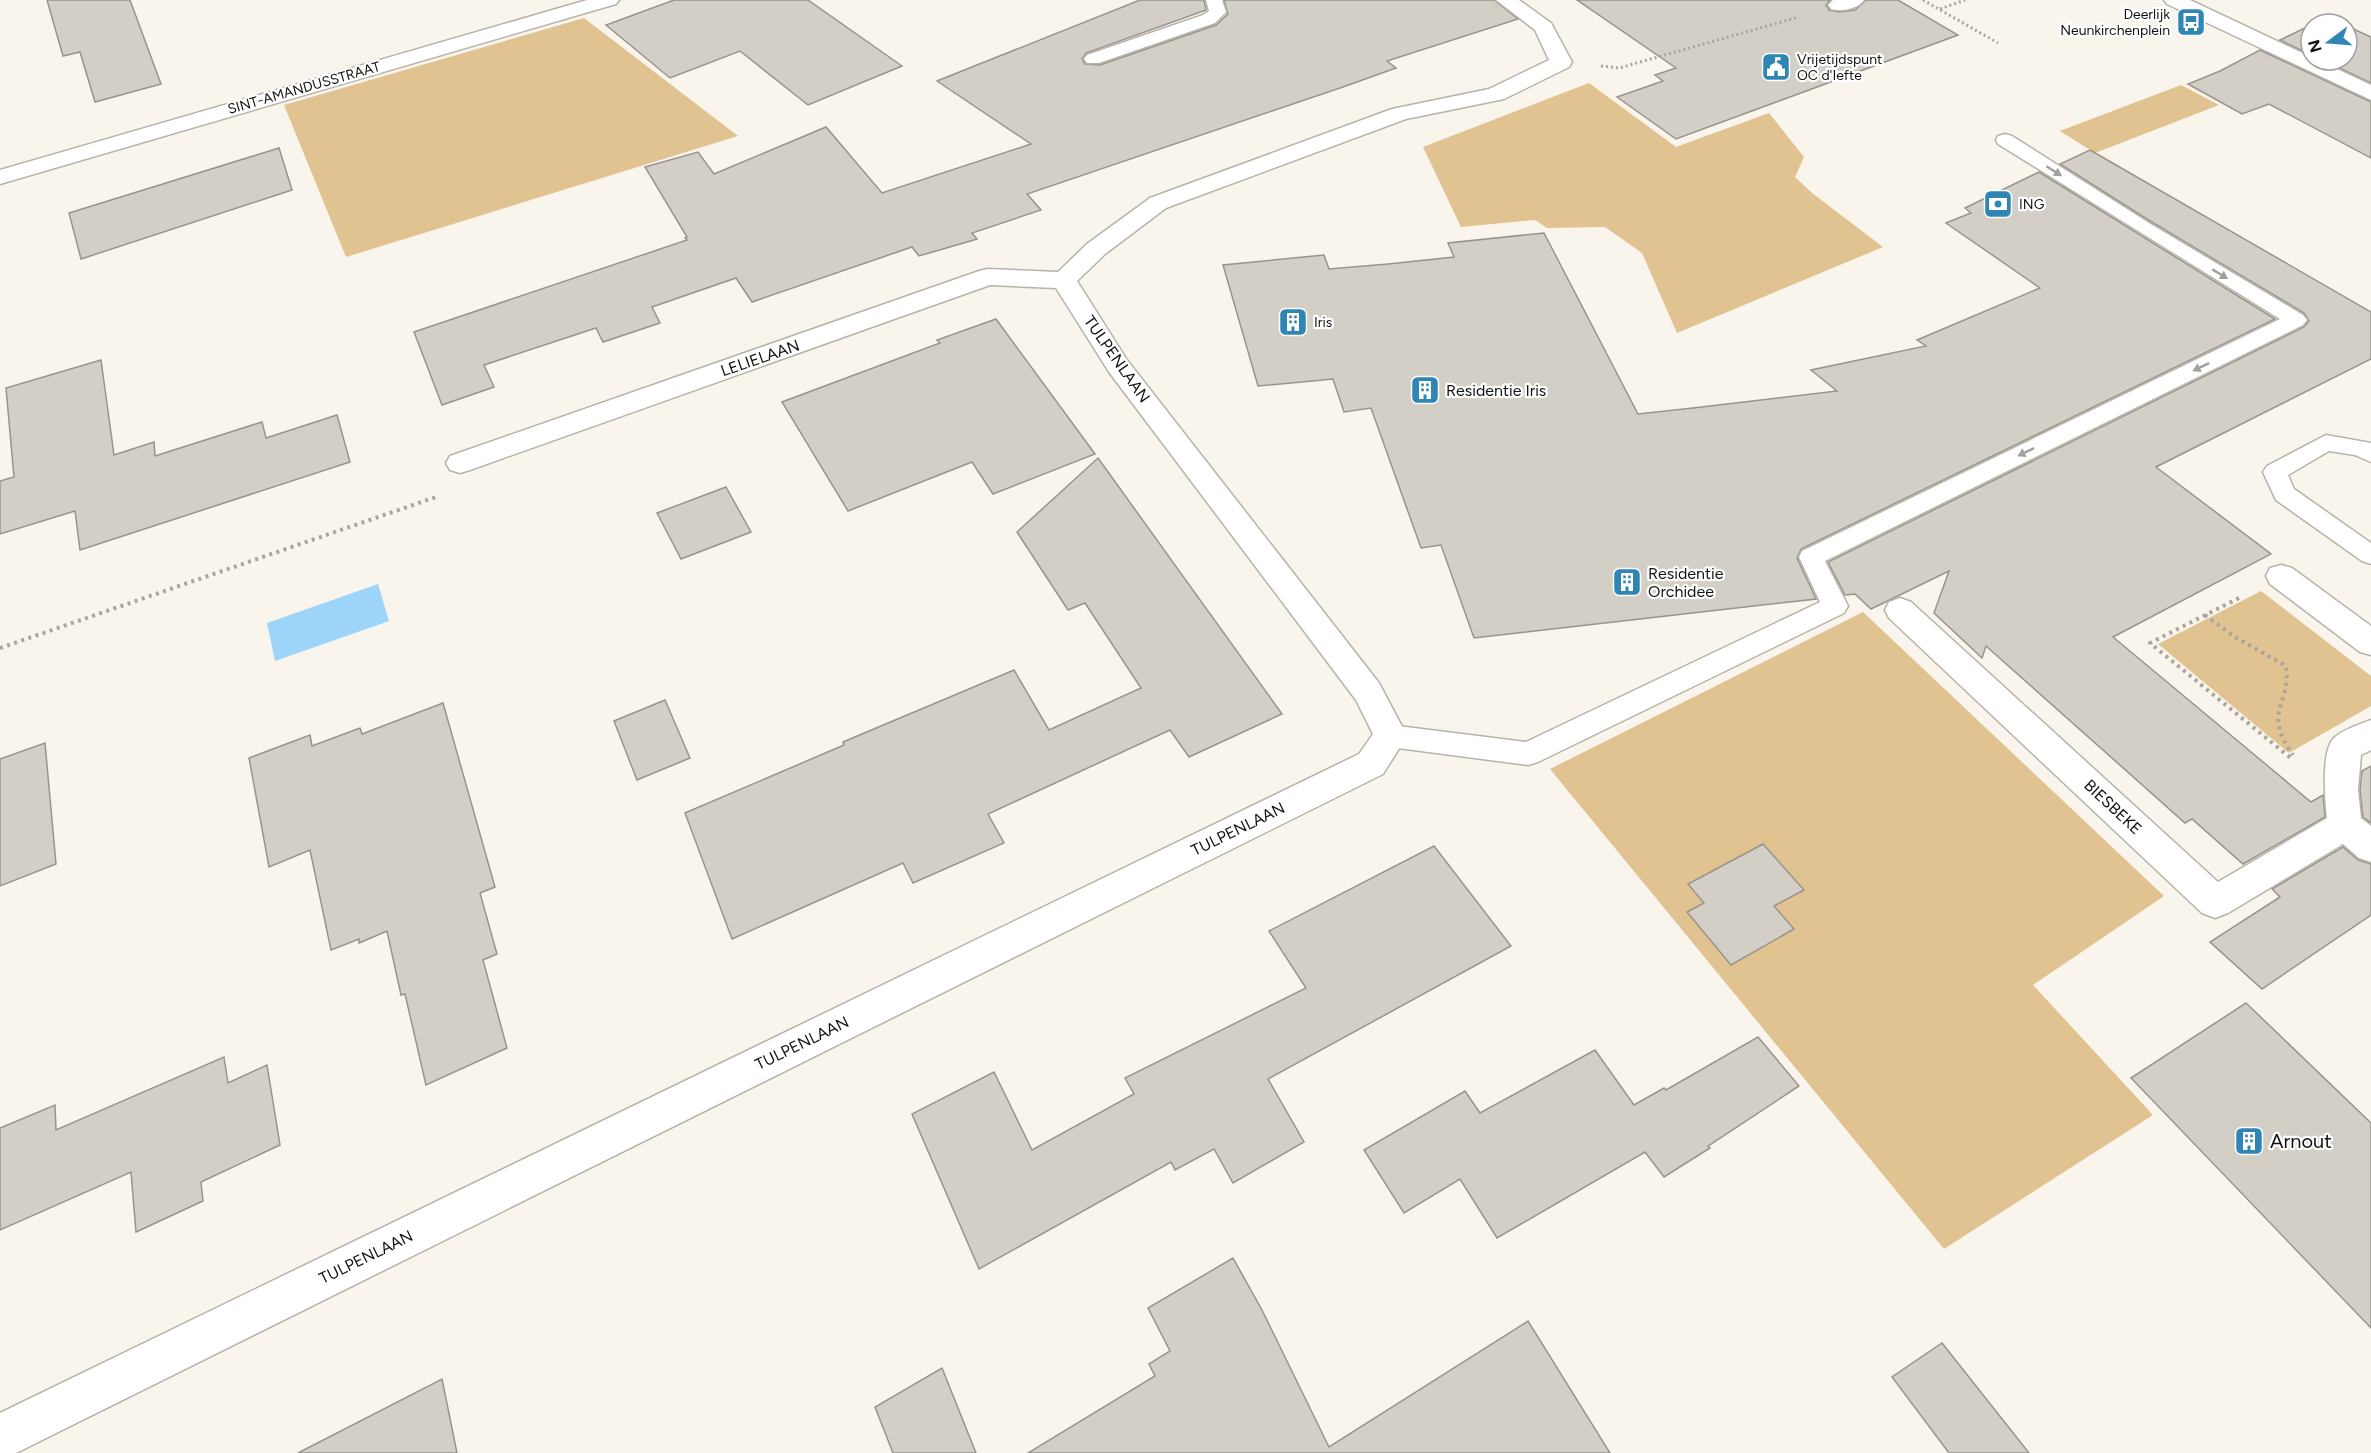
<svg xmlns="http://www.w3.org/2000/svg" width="2371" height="1453" viewBox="0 0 2371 1453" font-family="Figtree,sans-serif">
  <rect width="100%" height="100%" fill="#f9f4ec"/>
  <!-- green -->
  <g fill="#e0c391">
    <polygon points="584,18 738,136 346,257 284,105"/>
    <polygon points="1589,83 1676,147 1769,113 1804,157 1795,177 1812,193 1883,247 1677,333 1642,253 1605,227 1547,228 1535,220 1461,227 1423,147"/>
    <polygon points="2181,85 2219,105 2095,153 2060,131"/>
    <polygon points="2261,591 2371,676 2371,706 2289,753 2158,644"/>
    <polygon points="1863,612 2164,896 2033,985 2153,1115 1944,1249 1550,769"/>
  </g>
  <!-- water -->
  <polygon fill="#9cd5f9" points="378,584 389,621 275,661 267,623"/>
  <!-- building -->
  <g fill="#d4cfc6" stroke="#98948c" stroke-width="1.5">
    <polygon points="47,0 130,0 161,84 95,102 80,52 63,56"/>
    <polygon points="674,0 808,0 902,66 808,105 740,51 670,78 606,25"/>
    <polygon points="1140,0 1204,0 1206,10 1086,53 1082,59 1085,64 1100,65 1216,25 1228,14 1224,0 1494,0 1518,19 1387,61 1396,68 1343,87 1027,194 1041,210 972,233 977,239 919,256 912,247 752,302 736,278 652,307 660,323 603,342 596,328 484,365 494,387 442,405 414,332 687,240 685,238 687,237 645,167 698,152 714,174 826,127 882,193 1031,144 937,81"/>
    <polygon points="1577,0 1830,0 1826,5 1829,10 1839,12 1855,10 1866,0 1898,0 1958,35 1676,139 1617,97 1663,81 1655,75 1676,68"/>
    <polygon points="2311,25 2311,55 2280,40"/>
    <polygon points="2347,26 2371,37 2371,83 2323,60 2347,60"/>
    <polygon points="2260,50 2371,102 2371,158 2269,104 2242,114 2188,84 2220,71"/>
    <polygon points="279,148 292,190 81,259 69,213"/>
    <polygon points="2090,150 2371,312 2371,359 2156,467 2271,554 2113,637 2311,802 2323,795 2325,817 2243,864 2192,819 2185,823 1986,646 1982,658 1934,613 1949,571 1871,609 1855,594 1845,595 1828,562 2304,327 2309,321 2304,313 2150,221 2060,164"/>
    <polygon points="2039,172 2275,319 1801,549 1797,558 1816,599 1474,638 1441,545 1421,548 1371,408 1344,412 1333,379 1258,386 1223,265 1324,255 1329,269 1388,264 1454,257 1448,243 1544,233 1638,414 1693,408 1837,391 1811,370 1926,346 1917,340 2040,288 1946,223 1971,213 1965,208"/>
    <polygon points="996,319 1095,454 993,494 972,462 848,511 782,402 940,343 937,340"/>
    <polygon points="101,360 114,455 154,442 155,456 262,422 266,438 337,415 350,462 80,550 75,511 0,534 0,481 14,477 6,388"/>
    <polygon points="1098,458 1282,714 1189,757 1170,730 988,814 1004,843 913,883 903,863 732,939 685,813 844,745 843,742 1014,670 1049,730 1141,688 1085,603 1068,610 1017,532"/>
    <polygon points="726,487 751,532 681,559 657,513"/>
    <polygon points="665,700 690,758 637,780 614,721"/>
    <polygon points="443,703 495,887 480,893 497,954 483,960 507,1048 426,1085 405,994 401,995 387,931 359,943 359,939 331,950 310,850 269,867 249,758 310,735 312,746 360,728 362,734"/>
    <polygon points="45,743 56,864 0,886 0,759"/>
    <polygon points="2371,766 2371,823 2363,817 2360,790 2362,771"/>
    <polygon points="1763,844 1804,890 1774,906 1794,929 1731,965 1687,912 1704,903 1688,884"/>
    <polygon points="1434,846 1511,946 1268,1079 1304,1142 1233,1183 1214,1149 1175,1170 1171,1162 979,1269 912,1114 994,1072 1032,1150 1134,1094 1125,1078 1306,988 1269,931"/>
    <polygon points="2343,847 2358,860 2371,864 2371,915 2262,989 2210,942 2280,897 2272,889"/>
    <polygon points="2246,1003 2371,1123 2371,1328 2131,1078"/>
    <polygon points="1758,1037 1799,1086 1708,1146 1710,1148 1664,1177 1645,1152 1497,1238 1460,1179 1404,1213 1364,1150 1465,1091 1480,1113 1595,1050 1634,1105 1664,1088 1666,1090"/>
    <polygon points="224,1057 228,1083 267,1065 280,1145 201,1182 203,1201 136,1232 131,1172 0,1230 0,1128 55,1105 56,1130"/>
    <polygon points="1233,1258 1262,1310 1329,1447 1528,1321 1610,1453 1028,1453 1155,1376 1149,1364 1170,1351 1148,1308"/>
    <polygon points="1942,1343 2029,1453 1949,1453 1892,1377"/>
    <polygon points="942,1368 976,1453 893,1453 875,1407"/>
    <polygon points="442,1379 457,1453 298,1453"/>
  </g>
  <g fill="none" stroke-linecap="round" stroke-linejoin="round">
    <!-- service casing -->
    <g stroke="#b7b3aa" stroke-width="3">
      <g id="service">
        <polygon points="1206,0 1222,0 1226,12 1215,23 1099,63 1087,63 1084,59 1087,55 1203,15 1209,11"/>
        <polygon points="2005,134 2012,136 2149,223 2303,315 2307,320 2303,325 1825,561 1848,606 1844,613 1538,762 1528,765 1390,747 1380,744 1376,736 1380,728 1390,725 1526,742 1820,602 1799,557 1802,551 2280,319 1998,144 1996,140 1998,136"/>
        <polygon points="2326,435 2371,443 2371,462 2355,455 2329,451 2288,475 2294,489 2371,543 2371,564 2362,561 2276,500 2263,472 2267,466"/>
      </g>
    </g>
    <!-- minor casing -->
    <g stroke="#b7b3aa" stroke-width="3">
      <g id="minor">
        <polygon points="587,0 619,0 616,4 0,184 0,170"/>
        <polygon points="1496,0 1519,0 1551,23 1572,62 1569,67 1504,99 1406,119 1166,208 1105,254 1077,281 1127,360 1379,683 1407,736 1383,774 16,1453 0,1453 0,1413 1359,754 1373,734 1356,700 1109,372 1056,288 990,285 470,470 460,473 450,470 446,463 450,456 979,271 988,269 1058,272 1087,244 1150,198 1392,109 1489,89 1549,60 1535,30"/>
        <path d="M1833 0H1864C1858 9 1841 12 1831 9L1828 5Z"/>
        <polygon points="2281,565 2292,568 2371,626 2371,655 2360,652 2270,584 2266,576 2270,568"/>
        <path d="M1900 598 1911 602 2218 882 2327 818C2325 800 2321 753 2333 739 2341 730 2360 724 2371 720V750L2361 755 2358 790 2361 818 2371 826V862L2359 858 2343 844 2228 913 2215 918 2202 913 1889 618 1885 610 1889 602Z"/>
      </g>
    </g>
    <!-- tertiary casing -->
    <g stroke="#b7b3aa" stroke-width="3">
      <polygon id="tertiary" points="2164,0 2190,0 2311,57 2311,60 2318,60 2371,85 2371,100 2167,4"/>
    </g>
    <!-- path-far1 -->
    <g stroke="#a8a49e" stroke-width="3" stroke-dasharray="2 3" stroke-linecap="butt">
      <polyline points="1923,0 1998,43"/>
      <polyline points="1940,9 1965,0"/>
      <polyline points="1601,66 1619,68 1799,17"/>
    </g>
    <!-- path -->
    <g stroke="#a8a49e" stroke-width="4" stroke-dasharray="3 4.5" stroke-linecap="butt">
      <polyline points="2239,598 2150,643 2292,759"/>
      <path d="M2205 615 2235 637 2286 666C2292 705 2261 710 2293 755"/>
      <polyline points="0,648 436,497"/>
    </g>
    <!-- service -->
    <use href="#service" fill="#fff" fill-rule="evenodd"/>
    <!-- minor -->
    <use href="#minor" fill="#fff" fill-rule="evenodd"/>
    <!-- tertiary -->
    <use href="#tertiary" fill="#fff" fill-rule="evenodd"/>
  </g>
  <!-- one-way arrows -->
  <defs><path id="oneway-solid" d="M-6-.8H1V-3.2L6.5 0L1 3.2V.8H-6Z" transform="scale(1.5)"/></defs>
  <g fill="#a0a09f">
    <use href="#oneway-solid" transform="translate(2054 171) rotate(32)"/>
    <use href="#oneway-solid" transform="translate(2220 274) rotate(31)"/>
    <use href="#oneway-solid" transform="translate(2201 367) rotate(154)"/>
    <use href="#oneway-solid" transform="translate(2026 452) rotate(154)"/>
  </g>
  <!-- icons -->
  <defs>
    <g id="bus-square" transform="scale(1.5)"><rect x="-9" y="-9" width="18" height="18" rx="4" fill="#2f86b4" stroke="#fff"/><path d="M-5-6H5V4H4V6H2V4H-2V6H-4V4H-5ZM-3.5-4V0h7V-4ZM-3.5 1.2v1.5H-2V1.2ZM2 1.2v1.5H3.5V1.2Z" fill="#fff"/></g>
    <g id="civic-square" transform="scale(1.5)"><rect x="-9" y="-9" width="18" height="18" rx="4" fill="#2f86b4" stroke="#fff"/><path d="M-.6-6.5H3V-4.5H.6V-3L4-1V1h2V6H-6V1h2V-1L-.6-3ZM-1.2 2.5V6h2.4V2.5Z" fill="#fff"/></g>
    <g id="bank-square" transform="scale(1.5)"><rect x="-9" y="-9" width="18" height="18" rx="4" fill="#2f86b4" stroke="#fff"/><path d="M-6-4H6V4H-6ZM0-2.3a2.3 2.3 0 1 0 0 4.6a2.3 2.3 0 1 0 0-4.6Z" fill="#fff"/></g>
    <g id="building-square" transform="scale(1.5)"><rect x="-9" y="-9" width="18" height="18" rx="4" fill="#2f86b4" stroke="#fff"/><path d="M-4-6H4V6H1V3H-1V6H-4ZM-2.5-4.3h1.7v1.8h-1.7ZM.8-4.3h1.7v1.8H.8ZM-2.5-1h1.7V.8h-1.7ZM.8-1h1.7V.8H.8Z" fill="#fff"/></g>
  </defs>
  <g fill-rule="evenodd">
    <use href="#bus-square" x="2191" y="22"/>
    <use href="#civic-square" x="1776" y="67"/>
    <use href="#bank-square" x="1998" y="204"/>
    <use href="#building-square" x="1293" y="322"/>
    <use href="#building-square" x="1425" y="390"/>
    <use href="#building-square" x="1627" y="582"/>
    <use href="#building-square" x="2249" y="1141"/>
  </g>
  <g text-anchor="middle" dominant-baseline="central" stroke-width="4.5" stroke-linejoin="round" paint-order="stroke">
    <!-- far-poi labels -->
    <g font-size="14" fill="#12110e" stroke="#fff" text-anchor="start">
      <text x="2170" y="14" text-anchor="end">Deerlijk<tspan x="2170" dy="16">Neunkirchenplein</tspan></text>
      <text x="1797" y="59">Vrijetijdspunt<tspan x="1797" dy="16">OC d'Iefte</tspan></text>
      <text x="2019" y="204">ING</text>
      <text x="1314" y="322">Iris</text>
    </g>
    <!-- far-street labels -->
    <g font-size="14" fill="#12110e" stroke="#fff">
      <text transform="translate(304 88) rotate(-16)">SINT-AMANDUSSTRAAT</text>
    </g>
    <!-- street labels -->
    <g font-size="16" fill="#12110e" stroke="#fff">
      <text transform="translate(760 358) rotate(-19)">LELIELAAN</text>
      <text transform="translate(1117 359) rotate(55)">TULPENLAAN</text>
      <text transform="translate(2113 807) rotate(43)">BIESBEKE</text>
      <text transform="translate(1238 829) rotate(-26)">TULPENLAAN</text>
      <text transform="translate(802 1043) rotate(-26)">TULPENLAAN</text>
      <text transform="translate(366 1257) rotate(-26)">TULPENLAAN</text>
    </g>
    <!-- poi labels -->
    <g font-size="16" fill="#12110e" stroke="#fff" text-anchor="start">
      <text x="1446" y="390">Residentie Iris</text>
      <text x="1648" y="573">Residentie<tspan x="1648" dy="18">Orchidee</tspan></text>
    </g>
    <!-- near-poi labels -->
    <g font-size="20" fill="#12110e" stroke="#fff" text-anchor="start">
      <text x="2270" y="1141">Arnout</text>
    </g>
  </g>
  <!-- north arrow -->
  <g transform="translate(2329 42) rotate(254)"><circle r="28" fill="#ffffff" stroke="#a0a09f" stroke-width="1.5"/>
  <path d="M0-4.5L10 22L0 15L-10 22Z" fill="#2f86b4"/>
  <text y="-9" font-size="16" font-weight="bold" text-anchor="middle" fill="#12110e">N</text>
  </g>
</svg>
